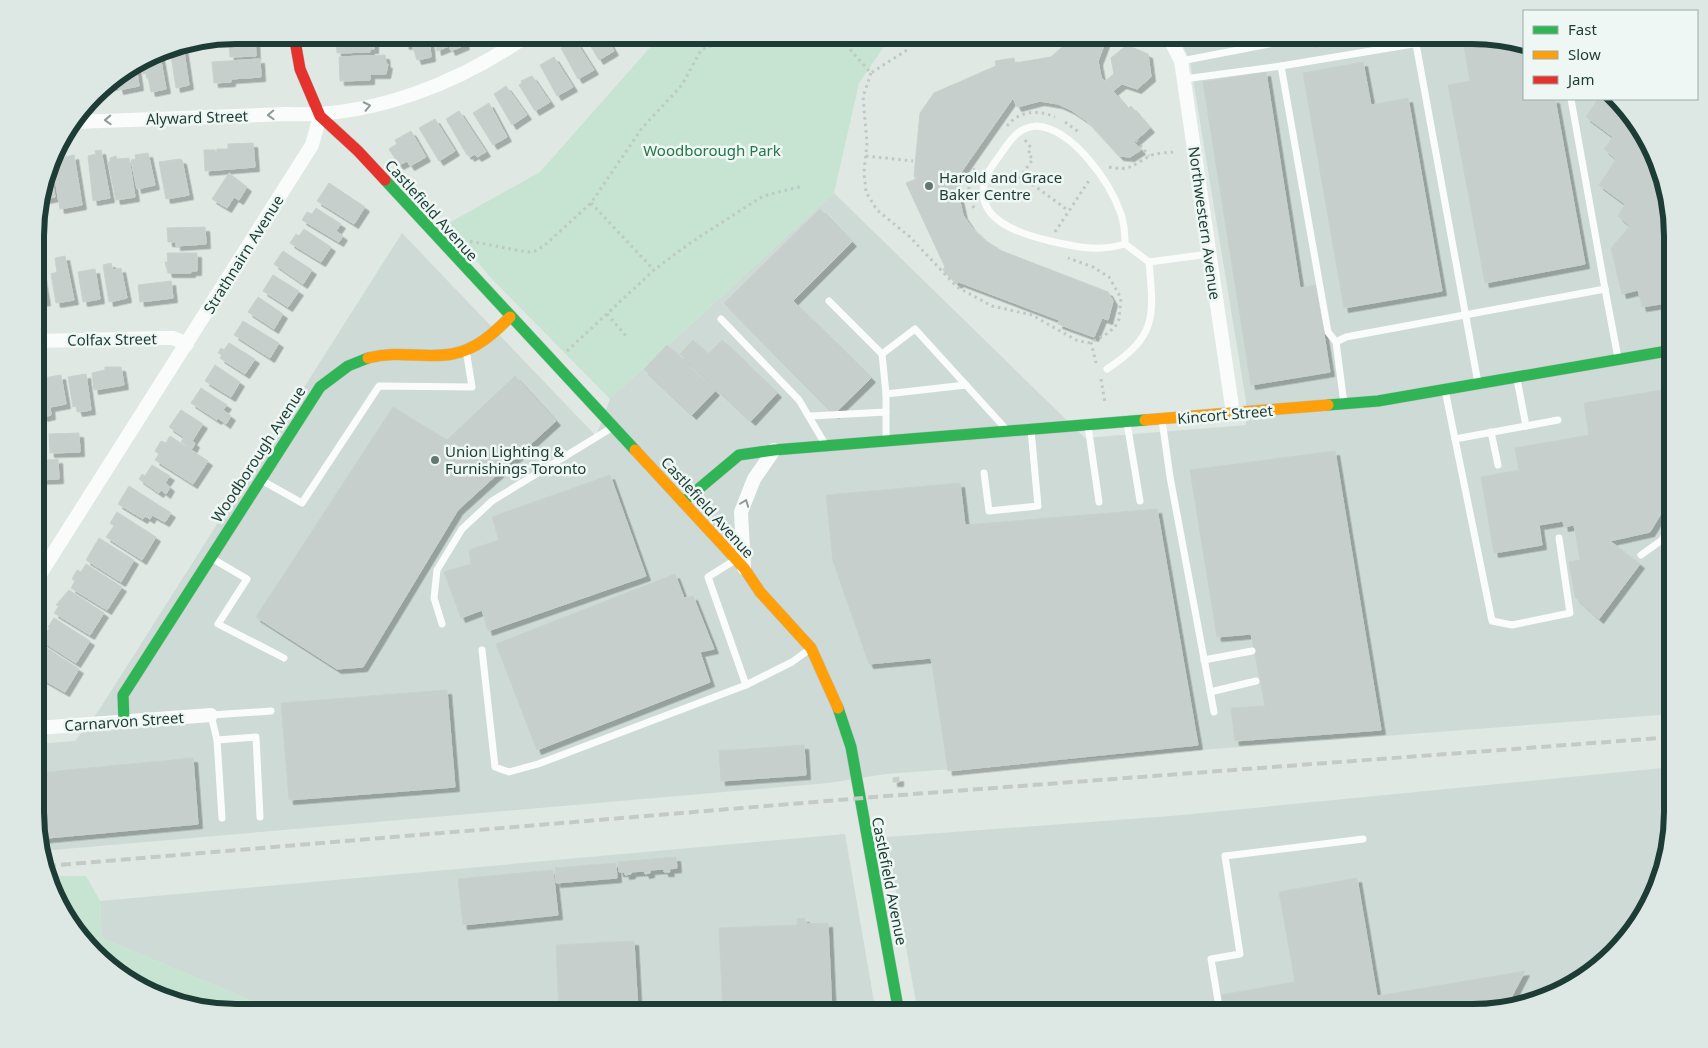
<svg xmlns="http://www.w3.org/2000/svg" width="1708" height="1048" viewBox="0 0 1708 1048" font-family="'Noto Sans',sans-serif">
  <defs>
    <filter id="shadow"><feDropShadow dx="4.5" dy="4.5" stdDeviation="0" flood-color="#0004"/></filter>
  </defs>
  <rect width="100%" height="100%" fill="#e0e8e4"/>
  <!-- built -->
  <g fill="#cddad5">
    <polygon points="1178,35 1472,35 1524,42 1524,99 1612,99 1646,135 1673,223 1673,714 886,774 828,783 41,851 37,838 37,744 75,741 99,710 402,233 596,436 610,399 834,193 1085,438 1246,425 1246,401 1190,61"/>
    <polygon points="1673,767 1673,825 1662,876 1639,923 1572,986 1485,1013 918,1013 886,837 1171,816"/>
    <polygon points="845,834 876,1013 272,1013 248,999 102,938 100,901"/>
  </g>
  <!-- green -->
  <g fill="#c7e3d1">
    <polygon points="661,35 892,35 859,83 834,193 610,399 491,278 447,224 540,172"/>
    <polygon points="49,876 86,876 100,901 102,938 248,999 272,1013 236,1013 172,1002 125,979 62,913"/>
  </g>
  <!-- building -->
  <g fill="#c7cfcc" stroke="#c9d1cd" filter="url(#shadow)">
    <polygon points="336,35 369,35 369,41 374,40 374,49 370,49 370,52 337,53"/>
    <polygon points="403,35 429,35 431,57 417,60 412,44 405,45"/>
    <polygon points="434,35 472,35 463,39 465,45 451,51 449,46 437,51"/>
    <polygon points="584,35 605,35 614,51 599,60"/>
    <polygon points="615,35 626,35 618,40"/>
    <polygon points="1066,35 1108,35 1098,61 1101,77 1128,109 1131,106 1150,128 1134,142 1141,150 1130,157 1119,156 1087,121 1071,110 1058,104 1040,101 1017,107 1013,98 955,181 950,183 950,186 960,186 959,197 963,215 972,228 986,241 1002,251 1108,292 1113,301 1108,320 1102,318 1094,337 1058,324 1059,320 959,282 957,284 943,270 945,267 906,183 916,179 914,176 920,113 934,93 996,66 995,61 1014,58 1015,63 1051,57 1061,48"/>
    <polygon points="1309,35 1347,35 1310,42"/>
    <polygon points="1485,37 1521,42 1524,57 1524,99 1555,99 1585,264 1485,283 1448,85 1470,81 1463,41"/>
    <polygon points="255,38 256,56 230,57 229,39"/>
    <polygon points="575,40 594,70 578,79 561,48"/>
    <polygon points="183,45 189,85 176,88 170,48"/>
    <polygon points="1127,45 1148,54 1151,77 1137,89 1122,84 1113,91 1105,81 1114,74 1111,58"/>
    <polygon points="159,50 166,89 151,92 147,73 143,74 141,62"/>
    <polygon points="385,55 386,64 388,64 386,74 370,74 370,80 340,81 339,57"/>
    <polygon points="554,57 573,87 557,96 540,65"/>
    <polygon points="260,59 261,77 231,79 231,82 214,83 212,62"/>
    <polygon points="1363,62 1371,105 1408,98 1442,291 1344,308 1303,73"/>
    <polygon points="136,65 139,86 119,90 116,77"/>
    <polygon points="1266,72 1300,288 1316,285 1330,372 1251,385 1203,82"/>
    <polygon points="532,76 550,102 535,111 519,85 522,83 521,81"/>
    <polygon points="114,78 115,85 104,87 104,90 98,91 103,85"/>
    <polygon points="506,86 527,115 512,125 494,94"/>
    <polygon points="1598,99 1612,99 1646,135 1673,223 1673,302 1642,307 1638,290 1622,294 1611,248 1630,226 1618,216 1625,204 1599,185 1616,159 1604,149 1613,137 1586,117"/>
    <polygon points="489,103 507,137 493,145 473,113"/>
    <polygon points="459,111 486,152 477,157 475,154 470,157 469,154 467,155 446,119"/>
    <polygon points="435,119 455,151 439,161 419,128"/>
    <polygon points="411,131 426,157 410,166 407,161 399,165 389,149 397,144 395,140"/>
    <polygon points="253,143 255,167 205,171 204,150 215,150 216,156 217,149 228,149 228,144"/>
    <polygon points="101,150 110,198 93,201 88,156 96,154 95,151"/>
    <polygon points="148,153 155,185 137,189 131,160 136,159 135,155"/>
    <polygon points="74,155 82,205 60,209 52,160"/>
    <polygon points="116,156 117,159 129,158 135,197 116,200 108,162 110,162 110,158"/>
    <polygon points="179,159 182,160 189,195 166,199 159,162"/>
    <polygon points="50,167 55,197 40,200"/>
    <polygon points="229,173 247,187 239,200 234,197 227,208 212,199"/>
    <polygon points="329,183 365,207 354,224 317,201"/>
    <polygon points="316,208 341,224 336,231 343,236 339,242 302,220 307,212 312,214"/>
    <polygon points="820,209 852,242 793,301 871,378 834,414 724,303"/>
    <polygon points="205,227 206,244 176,246 176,242 168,242 167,228"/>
    <polygon points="304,229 331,247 321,262 290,243 296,234 299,236"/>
    <polygon points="283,251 312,270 303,284 274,264"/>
    <polygon points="167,253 197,253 197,271 191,271 191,273 168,273 165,262 168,262"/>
    <polygon points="65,256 74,300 56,303 51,274 57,272 55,258"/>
    <polygon points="111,263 113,270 121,268 127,298 109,302 103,265"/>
    <polygon points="95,269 100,299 83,302 78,272"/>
    <polygon points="41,271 46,301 38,302 37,306 37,272"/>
    <polygon points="273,275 299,291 288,307 263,291"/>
    <polygon points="171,281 173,298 140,302 138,285"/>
    <polygon points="258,297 283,314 274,329 248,312"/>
    <polygon points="243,321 279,343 270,358 234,335"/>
    <polygon points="693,340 708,354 722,340 777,393 751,421 680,354"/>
    <polygon points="229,343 255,359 245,374 220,358 222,355 218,353 221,348 224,350"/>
    <polygon points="667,345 715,391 692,415 644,369"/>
    <polygon points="215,365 240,382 231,397 205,381"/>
    <polygon points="105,367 121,367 124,385 94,390 92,373 105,370"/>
    <polygon points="86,374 91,410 78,412 76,406 73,407 68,377"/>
    <polygon points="61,375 66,404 50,407 51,415 43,417 40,397 47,396 43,378"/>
    <polygon points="515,376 556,421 458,510 363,667 337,669 256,617 393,407 447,440"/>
    <polygon points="201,388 227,405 223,410 231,416 226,424 218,418 217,420 191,403"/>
    <polygon points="1673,388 1673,494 1650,532 1610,541 1640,564 1599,619 1575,597 1569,562 1580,560 1574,525 1564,527 1563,521 1539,525 1542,545 1494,553 1481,477 1519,470 1515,448 1589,435 1584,403"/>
    <polygon points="181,410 203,424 192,441 195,443 192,449 181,442 184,437 169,427"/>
    <polygon points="79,433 80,452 50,453 49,434"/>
    <polygon points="170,436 208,461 193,484 155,460 159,454 155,451 161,441 166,443"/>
    <polygon points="1335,451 1381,730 1235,741 1231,708 1265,706 1251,634 1217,637 1190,470"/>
    <polygon points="58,459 59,479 37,480 37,461"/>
    <polygon points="152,465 170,476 165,483 170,487 166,494 161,490 159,493 139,479 142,474 145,476"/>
    <polygon points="610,475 646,576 488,631 482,610 461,618 444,572 471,564 469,550 499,540 492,517"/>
    <polygon points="960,483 965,525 1157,509 1198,745 948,771 931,658 869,664 833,561 826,495"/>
    <polygon points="129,486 171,513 165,522 152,515 150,519 145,516 143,519 118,504"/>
    <polygon points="117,512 156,537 142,560 106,537 114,526 110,523"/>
    <polygon points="99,538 134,560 121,582 86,560"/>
    <polygon points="86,564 122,587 107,610 71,588 75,581 72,579 77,570 81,572"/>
    <polygon points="675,574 684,598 693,596 714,649 700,652 710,682 537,750 496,644"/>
    <polygon points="69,590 104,613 90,635 54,613 59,606 56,605"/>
    <polygon points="54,618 90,641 76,663 40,640 50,628 48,627"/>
    <polygon points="39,643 79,669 65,692 37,676 37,647"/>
    <polygon points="447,690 455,787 289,800 281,703"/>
    <polygon points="804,745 806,775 721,781 719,751"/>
    <polygon points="193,758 198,824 37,839 37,773"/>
    <polygon points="899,777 899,782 893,782 893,778"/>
    <polygon points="676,857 677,868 669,869 670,872 664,872 664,869 650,870 650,873 645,874 644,871 631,872 631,874 625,875 625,872 619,872 618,862"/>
    <polygon points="616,863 617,878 556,883 555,868"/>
    <polygon points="553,870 558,915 463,925 458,879"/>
    <polygon points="1357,878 1377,996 1525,971 1507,1006 1485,1013 1224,1013 1221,995 1295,982 1279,892"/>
    <polygon points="805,918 806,924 828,923 832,1013 723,1013 719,928 797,925 797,919"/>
    <polygon points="634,941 638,1013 559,1013 556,945"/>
  </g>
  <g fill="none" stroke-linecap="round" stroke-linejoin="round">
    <!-- fast casing -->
    <g stroke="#b9c5c0" stroke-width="12">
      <g id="fast">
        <polyline points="385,180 635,450"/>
        <polyline points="1328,405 1378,401 1673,350"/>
        <polyline points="683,502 739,455 774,450 1145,420"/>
        <polyline points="838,708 851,747 899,1013"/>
        <polyline points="124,722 123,695 320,387 348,366 368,358"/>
      </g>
    </g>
    <!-- slow casing -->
    <g stroke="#b9c5c0" stroke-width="12">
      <g id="slow">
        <path d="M368 358C399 350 425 359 452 354 476 350 494 333 510 317"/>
        <polyline points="1145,420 1328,405"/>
        <polyline points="635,450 744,568 760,592 811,648 838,708"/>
      </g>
    </g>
    <!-- jam casing -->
    <g stroke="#b9c5c0" stroke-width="12">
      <polyline id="jam" points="294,35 300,69 320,116 358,151 385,180"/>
    </g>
    <!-- path -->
    <g stroke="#bec8c6" stroke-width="3" stroke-dasharray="2.5 4" stroke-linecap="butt">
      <polyline points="837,35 871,73 910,48"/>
      <polyline points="871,73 863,97 867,143 864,172 866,192 877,210 910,237 957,287 992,306 1032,315 1076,340 1088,343 1104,336 1115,327 1119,319 1121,298 1109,277 1093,267 1068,258"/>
      <polyline points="1065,122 1080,133"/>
      <path d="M1007 126C1019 111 1037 109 1055 117"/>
      <polyline points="1025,140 1031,148 1028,154 1033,159 1021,176 1069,211"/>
      <polyline points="1136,140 1149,156"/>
      <polyline points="866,156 913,161"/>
      <path d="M1109 167C1130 171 1131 166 1148 157 1154 153 1165 153 1173 152"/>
      <polyline points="999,173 1015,184 1021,176"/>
      <polyline points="591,203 654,270"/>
      <path d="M974 208C966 193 968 178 977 165"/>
      <polyline points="1055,232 1090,179"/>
      <polyline points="464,243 469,241 527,252 535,251 545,245 591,203 642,128 682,85 701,50 737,35"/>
      <polyline points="607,314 627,337"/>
      <polyline points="1091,342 1096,363"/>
      <polyline points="567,351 654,270 690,243 763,196 803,186"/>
      <polyline points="1101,379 1105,403"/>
    </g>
    <!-- lane -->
    <g stroke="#fafcfb" stroke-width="7">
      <polyline points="1416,44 1478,383"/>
      <polyline points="1181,61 1285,41 1284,35"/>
      <polyline points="1184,79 1281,66"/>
      <polyline points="1571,99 1605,289"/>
      <path d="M1037 126C1073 129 1110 182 1121 214 1124 223 1125 234 1125 244 1098 252 1076 247 1050 241 1020 234 971 219 986 178 989 168 997 160 1002 152 1012 138 1019 127 1037 126Z"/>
      <polyline points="1125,244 1149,262 1209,254"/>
      <polyline points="829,301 882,354 915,329 1005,428"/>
      <polyline points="721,319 799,400 825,444"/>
      <polyline points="1336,342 1328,332 1281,66 1467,35"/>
      <polyline points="882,354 886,394 886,439"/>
      <path d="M1107 369C1157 336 1154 317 1149 262"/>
      <polyline points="1445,390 1492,621 1512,625 1570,613 1559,538"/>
      <polyline points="886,394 966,385"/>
      <polyline points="1344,404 1336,342 1346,337 1605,289 1618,358"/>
      <polyline points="811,416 886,412"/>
      <polyline points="1162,420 1170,477 1214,712"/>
      <polyline points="1127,423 1140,501"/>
      <polyline points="1088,426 1099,502"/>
      <polyline points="1526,426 1558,420"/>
      <polyline points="1491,432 1498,465"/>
      <polyline points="1455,439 1526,426 1517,379"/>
      <polyline points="984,473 989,511 1038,506 1031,430"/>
      <polyline points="261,480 302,503 379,386 472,387 466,350"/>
      <polyline points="1641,555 1662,540 1673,520"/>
      <polyline points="213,559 247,579 218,624 284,658"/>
      <polyline points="735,560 708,577 746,685 792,662 810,649"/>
      <polyline points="442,624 434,598 437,570 462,529 492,501 613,427"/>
      <polyline points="482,650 495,767 509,772 538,764 746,685"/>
      <polyline points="1204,660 1252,651"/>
      <polyline points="1210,692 1256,681"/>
      <polyline points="217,740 256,737 260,817"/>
      <polyline points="222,818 217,740 211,715 271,711"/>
      <polyline points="1220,1013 1211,959 1240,954 1225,856 1363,839"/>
    </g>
    <!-- street -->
    <g stroke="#fafcfb" stroke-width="14">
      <polyline points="1168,35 1181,61 1233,413"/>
      <path d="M75 122 287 114C372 118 459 83 528 35"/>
      <polyline points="37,341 163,338 173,338 187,344"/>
      <polyline points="744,568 741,512 754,479 774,450"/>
      <polyline points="37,579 312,145 320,116"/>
      <polyline points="37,728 211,715"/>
    </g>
    <!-- fast -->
    <use href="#fast" stroke="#30b455" stroke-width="11"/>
    <!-- slow -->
    <use href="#slow" stroke="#ff9f0a" stroke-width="11"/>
    <!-- jam -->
    <use href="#jam" stroke="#e5322d" stroke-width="11"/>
    <!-- rail -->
    <polyline stroke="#c5cac9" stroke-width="4" stroke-dasharray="10 5" stroke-linecap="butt" points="46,866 874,797 1673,737"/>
  </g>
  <!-- one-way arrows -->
  <defs><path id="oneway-chevron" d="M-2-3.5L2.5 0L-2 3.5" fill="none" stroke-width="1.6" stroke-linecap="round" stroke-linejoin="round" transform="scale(1.25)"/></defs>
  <g stroke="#8c9c98">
    <use href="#oneway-chevron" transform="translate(367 106) rotate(-12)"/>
    <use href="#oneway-chevron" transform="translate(271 115) rotate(178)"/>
    <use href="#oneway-chevron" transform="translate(108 120) rotate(178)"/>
    <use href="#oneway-chevron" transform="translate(745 503) rotate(-69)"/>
  </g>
  <!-- markers -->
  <g fill="#617872" stroke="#eef7f3" stroke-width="2">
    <circle cx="929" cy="186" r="5"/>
    <circle cx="435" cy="460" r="5"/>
  </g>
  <g text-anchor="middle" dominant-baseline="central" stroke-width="5" stroke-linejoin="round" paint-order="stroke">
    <!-- street labels -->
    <g font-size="15" fill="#1d3c35" stroke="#eef7f3">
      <text transform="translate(197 117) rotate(-2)">Alyward Street</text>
      <text transform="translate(432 210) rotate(48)">Castlefield Avenue</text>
      <text transform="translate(1205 223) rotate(82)">Northwestern Avenue</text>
      <text transform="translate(243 254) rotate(-58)">Strathnairn Avenue</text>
      <text transform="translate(112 339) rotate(-1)">Colfax Street</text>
      <text transform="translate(1225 414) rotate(-5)">Kincort Street</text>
      <text transform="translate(258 454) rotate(-57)">Woodborough Avenue</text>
      <text transform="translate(708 507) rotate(48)">Castlefield Avenue</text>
      <text transform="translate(124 721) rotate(-4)">Carnarvon Street</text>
      <text transform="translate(890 881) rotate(79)">Castlefield Avenue</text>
    </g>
    <!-- park labels -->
    <g font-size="15" fill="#247648" stroke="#eef7f3">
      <text x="712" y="150">Woodborough Park</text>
    </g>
    <!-- poi labels -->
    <g font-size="15" fill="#1d3c35" stroke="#eef7f3" text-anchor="start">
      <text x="939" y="177">Harold and Grace<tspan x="939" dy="17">Baker Centre</tspan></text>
      <text x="445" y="451">Union Lighting &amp;<tspan x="445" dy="17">Furnishings Toronto</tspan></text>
    </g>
  </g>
  <!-- crop -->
  <path d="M0 0H1708V1048H0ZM236 44H1472A192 192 0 0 1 1664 236V812A192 192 0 0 1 1472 1004H236A192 192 0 0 1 44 812V236A192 192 0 0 1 236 44Z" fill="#dde8e4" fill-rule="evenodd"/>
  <path fill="none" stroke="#1d3c35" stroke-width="6" d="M236 44H1472A192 192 0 0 1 1664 236V812A192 192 0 0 1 1472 1004H236A192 192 0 0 1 44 812V236A192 192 0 0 1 236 44Z"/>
  <!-- legend -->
  <rect x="1523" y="10" width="175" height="90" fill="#eef7f3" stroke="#9aaca7"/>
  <rect x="1533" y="26" width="25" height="8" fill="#30b455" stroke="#9aaca7"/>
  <text x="1568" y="35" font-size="15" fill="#1d3c35">Fast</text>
  <rect x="1533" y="51" width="25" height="8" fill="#ff9f0a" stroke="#9aaca7"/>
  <text x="1568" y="60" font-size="15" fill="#1d3c35">Slow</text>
  <rect x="1533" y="76" width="25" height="8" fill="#e5322d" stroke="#9aaca7"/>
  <text x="1568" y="85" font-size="15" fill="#1d3c35">Jam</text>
</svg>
